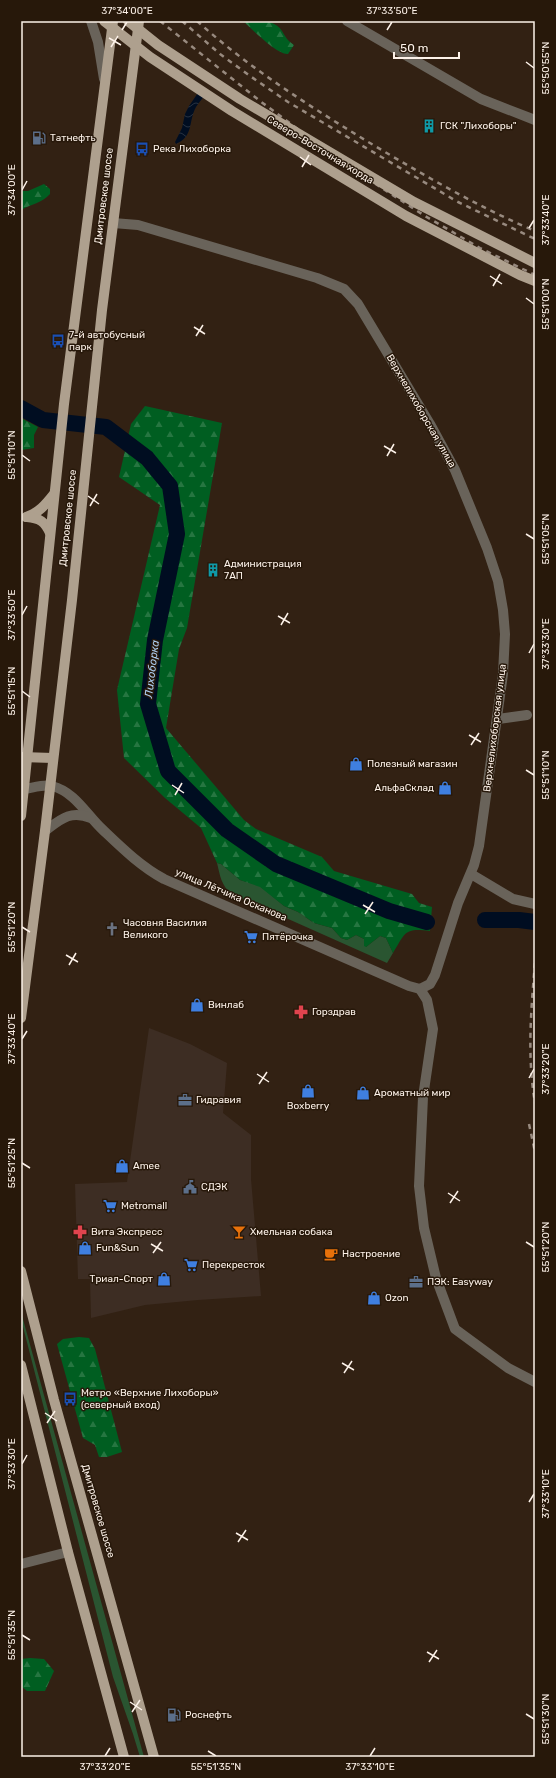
<svg xmlns="http://www.w3.org/2000/svg" width="556" height="1778" viewBox="0 0 556 1778" font-family="Rubik,sans-serif">
  <defs>
    <pattern id="forest-firs" width="22" height="20" patternUnits="userSpaceOnUse"><rect width="22" height="20" fill="#005e21"/><path d="M5 1l3.5 6h-7zM16 11l3.5 6h-7z" fill="#267641"/></pattern>
    <pattern id="water-waves" width="16" height="10" patternUnits="userSpaceOnUse"><rect width="16" height="10" fill="#000d21"/><path d="M0 5q4-4 8 0t8 0" fill="none" stroke="#263141"/></pattern>
  </defs>
  <rect width="100%" height="100%" fill="#322113"/>
  <!-- commercial -->
  <polygon fill="#3d2d23" points="149,1028 190,1044 227,1063 223,1113 251,1135 251,1179 261,1296 198,1300 145,1305 91,1318 90,1279 78,1279 75,1184 127,1182"/>
  <!-- grass -->
  <g fill="#2a5531">
    <path d="M217 863 221 864 240 880 260 886 284 906 298 912 314 923 332 928 341 938 347 940 356 935 364 939 366 947 380 936 386 938 393 953 387 963 232 894C221 886 220 875 217 863Z"/>
    <polygon points="21,1312 144,1757 140,1757 133,1734 113,1677 21,1319"/>
  </g>
  <!-- forest -->
  <g fill="url(#forest-firs)">
    <path d="M243 21C256 21 274 18 282 31 287 39 286 39 294 45L288 54C277 55 252 29 243 21Z"/>
    <path d="M44 184 50 189V194C42 203 31 204 21 210V191H28Z"/>
    <path d="M145 406 222 423 187 628 179 649 166 728 244 820 256 829 322 857 334 871 412 894 419 903 432 907 430 931C404 928 406 932 393 953L386 938 380 936 366 947 364 946V939L356 935 347 940 341 938 332 928 314 923 298 912 284 906 260 887 240 880 221 864 217 863 201 828 165 798 124 758 117 690 160 505 119 477 131 424Z"/>
    <polygon points="21,418 38,427 34,435 34,448 21,450"/>
    <polygon points="79,1337 89,1338 95,1349 122,1452 107,1457 99,1457 95,1445 83,1438 57,1344 63,1339"/>
    <polygon points="30,1658 44,1659 54,1671 45,1691 27,1691 21,1686 21,1659"/>
  </g>
  <!-- water -->
  <path fill="url(#water-waves)" d="M202 87 207 92C204 97 199 102 196 107 188 122 194 136 176 144L175 142 182 128 185 114 189 106Z"/>
  <g fill="none" stroke-linecap="round" stroke-linejoin="round">
    <!-- river -->
    <g stroke="#000d21" stroke-width="16">
      <polyline points="21,408 43,420 106,427 147,458 170,486 177,534 155,640 148,704 168,771 227,830 276,864 389,911 427,922"/>
      <polyline points="485,920 519,920 535,922"/>
    </g>
    <!-- minor -->
    <g stroke="#69635a" stroke-width="10">
      <polyline points="91,21 98,42 104,79"/>
      <polyline points="347,21 481,99 535,120"/>
      <polyline points="113,223 138,225 317,278 344,289 358,304 430,424 455,470 487,548 498,581 503,610 505,634 503,674 479,846 474,865 458,903 435,975 430,984 420,989"/>
      <polyline points="498,719 527,715"/>
      <path d="M24 789C32 788 44 784 52 786 75 792 86 814 102 829 121 847 140 866 164 879L409 986 420 989"/>
      <path d="M45 831C61 819 70 810 91 818"/>
      <polyline points="471,874 513,899 535,904"/>
      <polyline points="420,989 427,1000 433,1029 423,1097 419,1186 424,1228 436,1278 455,1329 508,1368 535,1382"/>
      <polyline points="21,1564 68,1552"/>
    </g>
    <!-- major -->
    <g stroke="#aea08e" stroke-width="10">
      <path d="M26 517C39 513 46 504 54 494"/>
      <path d="M27 517C40 518 45 522 50 533"/>
      <polyline points="21,757 53,758"/>
      <polyline points="21,816 64,404 113,21"/>
      <polyline points="21,1018 45,831 72,600 102,310 139,21"/>
      <polyline points="21,1271 54,1400 154,1757"/>
      <polyline points="21,1365 68,1552 124,1757"/>
    </g>
    <!-- rail -->
    <g stroke="#988a7f" stroke-width="2.5" stroke-dasharray="5 5" stroke-linecap="butt">
      <polyline points="160,21 260,101 348,166 425,216 480,248 535,275"/>
      <polyline points="182,21 220,54 250,76 288,102 458,202 535,239"/>
      <path d="M197 21C248 67 306 104 365 140 420 173 476 206 535 231"/>
      <path d="M535 963C531 1009 527 1057 535 1103"/>
      <polyline points="529,1124 535,1152"/>
    </g>
    <!-- major-bridge -->
    <g stroke="#aea08e" stroke-width="10">
      <polyline points="104,21 150,57 232,111 406,216 520,275 535,281"/>
      <polyline points="128,21 158,45 240,99 414,202 535,263"/>
    </g>
  </g>
  <!-- ticks -->
  <path fill="none" stroke="#fdf2e9" stroke-width="1.5" d="M122 30 127 22M387 30 392 22M109 38 121 45M111 47 118 36M526 62 534 68M300 157 311 165M302 167 309 155M22 190 27 181M529 228 534 220M490 276 502 284M493 286 500 274M526 298 534 304M194 327 205 334M196 336 203 325M384 446 396 453M22 455 30 461M387 456 394 444M88 496 99 504M90 506 97 494M526 534 534 539M22 615 27 606M278 616 290 623M281 625 288 613M529 653 534 644M22 691 30 697M469 735 481 742M471 745 479 733M526 770 534 775M172 785 184 793M175 795 182 783M363 905 375 912M365 914 373 902M22 927 30 932M66 955 78 962M69 965 76 953M22 1039 27 1031M257 1074 269 1082M529 1078 534 1069M259 1084 267 1072M22 1163 30 1168M448 1193 460 1201M450 1203 458 1191M526 1242 534 1247M151 1244 163 1251M153 1253 161 1242M342 1363 354 1370M344 1373 352 1361M45 1413 57 1421M47 1423 55 1411M22 1464 27 1455M529 1502 534 1494M236 1533 248 1540M238 1542 246 1530M22 1635 30 1640M427 1652 439 1659M429 1662 437 1650M130 1702 142 1710M132 1712 140 1700M526 1714 534 1719M208 1751 216 1756M105 1756 110 1748M370 1756 375 1748"/>
  <!-- icons -->
  <defs>
    <g id="building-bare" transform="scale(1.08)"><path d="M-4-6H4V6H1V3H-1V6H-4ZM-2.5-4.3h1.7v1.8h-1.7ZM.8-4.3h1.7v1.8H.8ZM-2.5-1h1.7V.8h-1.7ZM.8-1h1.7V.8H.8Z" fill="#0f9aa8" stroke="#27180a" stroke-width="2.5" paint-order="stroke"/></g>
    <g id="fuel-bare" transform="scale(1.08)"><path d="M-5.5-6h7V0h2V4h1.3V-2.5L3-4.5l.8-.8L6-3V5H2.5V1h-1V6h-7ZM-4.2-4.7v3.2H.2V-4.7Z" fill="#5c6f8a" stroke="#27180a" stroke-width="2.5" paint-order="stroke"/></g>
    <g id="bus-bare" transform="scale(1.08)"><path d="M-5-6H5V4H4V6H2V4H-2V6H-4V4H-5ZM-3.5-4V0h7V-4ZM-3.5 1.2v1.5H-2V1.2ZM2 1.2v1.5H3.5V1.2Z" fill="#1a4fb4" stroke="#27180a" stroke-width="2.5" paint-order="stroke"/></g>
    <g id="shop-bare" transform="scale(1.08)"><path d="M-5-2.5h2.3a2.7 3.5 0 0 1 5.4 0H5L5.5 6h-11ZM-1.5-2.5h3a1.5 2.3 0 0 0-3 0Z" fill="#3f7fe0" stroke="#27180a" stroke-width="2.5" paint-order="stroke"/></g>
    <g id="church-bare" transform="scale(1.08)"><path d="M-1.2-6h2.4v3.5h3.3v2.4h-3.3V6h-2.4V-.1h-3.3v-2.4h3.3Z" fill="#6b7280" stroke="#27180a" stroke-width="2.5" paint-order="stroke"/></g>
    <g id="supermarket-bare" transform="scale(1.08)"><path d="M-6-5.5h2.5l.6 2H6L4.5 2H-2.5L-4.4-4H-6ZM-1.5 3.2a1.3 1.3 0 1 0 .1 0ZM3 3.2a1.3 1.3 0 1 0 .1 0Z" fill="#3f7fe0" stroke="#27180a" stroke-width="2.5" paint-order="stroke"/></g>
    <g id="pharmacy-bare" transform="scale(1.08)"><path d="M-2-6h4v4h4v4h-4v4h-4v-4h-4v-4h4Z" fill="#e0444e" stroke="#27180a" stroke-width="2.5" paint-order="stroke"/></g>
    <g id="office-bare" transform="scale(1.08)"><path d="M-6-3h4V-5.5h4V-3h4V5H-6ZM-1-4.5V-3h2v-1.5ZM-6 0V1H6V0Z" fill="#5c6f8a" stroke="#27180a" stroke-width="2.5" paint-order="stroke"/></g>
    <g id="civic-bare" transform="scale(1.08)"><path d="M-.6-6.5H3V-4.5H.6V-3L4-1V1h2V6H-6V1h2V-1L-.6-3ZM-1.2 2.5V6h2.4V2.5Z" fill="#5c6f8a" stroke="#27180a" stroke-width="2.5" paint-order="stroke"/></g>
    <g id="bar-bare" transform="scale(1.08)"><path d="M-6-5H6L.8 .8V4.5H3.5V6h-7V4.5H-.8V.8Z" fill="#e8710a" stroke="#27180a" stroke-width="2.5" paint-order="stroke"/></g>
    <g id="cafe-bare" transform="scale(1.08)"><path d="M-5.5-4.5H6V0H3Q3 3.5 0 3.5H-2.5Q-5.5 3.5-5.5 0ZM3-3.2v2h1.7v-2ZM-6 4.5H4V6H-6Z" fill="#e8710a" stroke="#27180a" stroke-width="2.5" paint-order="stroke"/></g>
  </defs>
  <g fill-rule="evenodd">
    <use href="#building-bare" x="429" y="126"/>
    <use href="#fuel-bare" x="39" y="138"/>
    <use href="#bus-bare" x="142" y="149"/>
    <use href="#bus-bare" x="58" y="341"/>
    <use href="#building-bare" x="213" y="570"/>
    <use href="#shop-bare" x="356" y="764"/>
    <use href="#shop-bare" x="445" y="788"/>
    <use href="#church-bare" x="112" y="929"/>
    <use href="#supermarket-bare" x="251" y="937"/>
    <use href="#shop-bare" x="197" y="1005"/>
    <use href="#pharmacy-bare" x="301" y="1012"/>
    <use href="#shop-bare" x="308" y="1091"/>
    <use href="#shop-bare" x="363" y="1093"/>
    <use href="#office-bare" x="185" y="1100"/>
    <use href="#shop-bare" x="122" y="1166"/>
    <use href="#civic-bare" x="190" y="1187"/>
    <use href="#supermarket-bare" x="110" y="1206"/>
    <use href="#pharmacy-bare" x="80" y="1232"/>
    <use href="#bar-bare" x="239" y="1232"/>
    <use href="#shop-bare" x="85" y="1248"/>
    <use href="#cafe-bare" x="331" y="1254"/>
    <use href="#supermarket-bare" x="191" y="1265"/>
    <use href="#shop-bare" x="164" y="1279"/>
    <use href="#office-bare" x="416" y="1282"/>
    <use href="#shop-bare" x="374" y="1298"/>
    <use href="#bus-bare" x="70" y="1399"/>
    <use href="#fuel-bare" x="174" y="1715"/>
  </g>
  <g text-anchor="middle" dominant-baseline="central" stroke-width="3" stroke-linejoin="round" paint-order="stroke">
    <!-- poi labels -->
    <g font-size="10" fill="#fdf2e9" stroke="#27180a" text-anchor="start">
      <text x="440" y="126">ГСК "Лихоборы"</text>
      <text x="50" y="138">Татнефть</text>
      <text x="153" y="149">Река Лихоборка</text>
      <text x="69" y="335">7-й автобусный<tspan x="69" dy="12">парк</tspan></text>
      <text x="224" y="564">Администрация<tspan x="224" dy="12">7АП</tspan></text>
      <text x="367" y="764">Полезный магазин</text>
      <text x="434" y="788" text-anchor="end">АльфаСклад</text>
      <text x="123" y="923">Часовня Василия<tspan x="123" dy="12">Великого</tspan></text>
      <text x="262" y="937">Пятёрочка</text>
      <text x="208" y="1005">Винлаб</text>
      <text x="312" y="1012">Горздрав</text>
      <text x="374" y="1093">Ароматный мир</text>
      <text x="196" y="1100">Гидравия</text>
      <text x="308" y="1106" text-anchor="middle">Boxberry</text>
      <text x="133" y="1166">Amee</text>
      <text x="201" y="1187">СДЭК</text>
      <text x="121" y="1206">Metromall</text>
      <text x="91" y="1232">Вита Экспресс</text>
      <text x="250" y="1232">Хмельная собака</text>
      <text x="96" y="1248">Fun&amp;Sun</text>
      <text x="342" y="1254">Настроение</text>
      <text x="202" y="1265">Перекресток</text>
      <text x="153" y="1279" text-anchor="end">Триал-Спорт</text>
      <text x="427" y="1282">ПЭК: Easyway</text>
      <text x="385" y="1298">Ozon</text>
      <text x="81" y="1393">Метро «Верхние Лихоборы»<tspan x="81" dy="12">(северный вход)</tspan></text>
      <text x="185" y="1715">Роснефть</text>
    </g>
    <!-- street labels -->
    <g font-size="10" fill="#fdf2e9" stroke="#27180a">
      <text transform="translate(320 150) rotate(31)">Северо-Восточная хорда</text>
      <text transform="translate(104 196) rotate(-83)">Дмитровское шоссе</text>
      <text transform="translate(421 411) rotate(60)">Верхнелихоборская улица</text>
      <text transform="translate(68 518) rotate(-84)">Дмитровское шоссе</text>
      <text transform="translate(495 728) rotate(-83)">Верхнелихоборская улица</text>
      <text transform="translate(231 895) rotate(23)">улица Лётчика Осканова</text>
      <text transform="translate(98 1511) rotate(74)">Дмитровское шоссе</text>
    </g>
    <!-- water labels -->
    <g font-size="11" font-style="italic" fill="#accdf1" stroke="#27180a">
      <text transform="translate(152 669) rotate(-83)">Лихоборка</text>
    </g>
  </g>
  <!-- border -->
  <rect width="556" height="1778" fill="none" stroke="#27180a" stroke-width="44"/>
  <!-- scale -->
  <path d="M394 52v6h65v-6" fill="none" stroke="#fdf2e9" stroke-width="2"/>
  <text x="400" y="52" font-size="12" fill="#fdf2e9" stroke="#27180a" stroke-width="3" paint-order="stroke">50 m</text>
  <rect x="22" y="22" width="512" height="1734" fill="none" stroke="#fdf2e9" stroke-width="1.5"/>
  <g font-size="10" text-anchor="middle" fill="#fdf2e9">
    <text x="127" y="14">37°34'00"E</text>
    <text x="392" y="14">37°33'50"E</text>
    <text transform="translate(545 68) rotate(-90)" y="4">55°50'55"N</text>
    <text transform="translate(11 190) rotate(-90)" y="4">37°34'00"E</text>
    <text transform="translate(545 220) rotate(-90)" y="4">37°33'40"E</text>
    <text transform="translate(545 304) rotate(-90)" y="4">55°51'00"N</text>
    <text transform="translate(11 455) rotate(-90)" y="4">55°51'10"N</text>
    <text transform="translate(545 539) rotate(-90)" y="4">55°51'05"N</text>
    <text transform="translate(11 615) rotate(-90)" y="4">37°33'50"E</text>
    <text transform="translate(545 644) rotate(-90)" y="4">37°33'30"E</text>
    <text transform="translate(11 691) rotate(-90)" y="4">55°51'15"N</text>
    <text transform="translate(545 775) rotate(-90)" y="4">55°51'10"N</text>
    <text transform="translate(11 927) rotate(-90)" y="4">55°51'20"N</text>
    <text transform="translate(11 1039) rotate(-90)" y="4">37°33'40"E</text>
    <text transform="translate(545 1069) rotate(-90)" y="4">37°33'20"E</text>
    <text transform="translate(11 1163) rotate(-90)" y="4">55°51'25"N</text>
    <text transform="translate(545 1247) rotate(-90)" y="4">55°51'20"N</text>
    <text transform="translate(11 1464) rotate(-90)" y="4">37°33'30"E</text>
    <text transform="translate(545 1494) rotate(-90)" y="4">37°33'10"E</text>
    <text transform="translate(11 1635) rotate(-90)" y="4">55°51'35"N</text>
    <text transform="translate(545 1719) rotate(-90)" y="4">55°51'30"N</text>
    <text x="105" y="1770">37°33'20"E</text>
    <text x="216" y="1770">55°51'35"N</text>
    <text x="370" y="1770">37°33'10"E</text>
  </g>
</svg>
